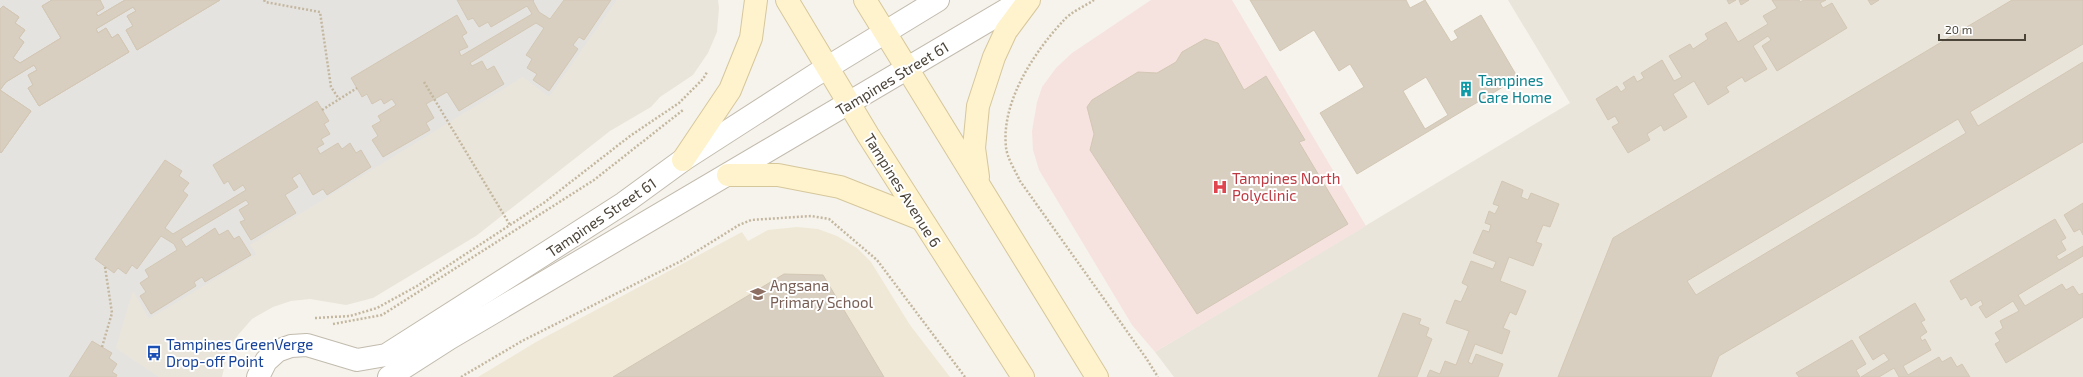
<svg xmlns="http://www.w3.org/2000/svg" width="2083" height="377" viewBox="0 0 2083 377" font-family="'Exo 2',sans-serif">
  <rect width="100%" height="100%" fill="#f6f3ec"/>
  <!-- residential -->
  <g fill="#eae5da">
    <polygon points="0,0 718,0 719,8 717,32 708,53 693,75 660,97 651,107 610,131 476,236 373,298 346,305 310,299 291,301 273,307 252,319 238,335 228,351 222,377 0,377"/>
    <polygon points="1508,0 2083,0 2083,377 1174,377 1155,352 1570,103"/>
  </g>
  <!-- education -->
  <polygon fill="#efe8d6" points="797,227 818,229 837,236 857,248 871,262 910,325 950,377 478,377 536,342 742,232 748,241 768,230"/>
  <!-- medical -->
  <polygon fill="#f6e3e0" points="1151,0 1232,0 1366,226 1155,352 1132,325 1039,170 1033,150 1032,131 1037,102 1042,87 1056,68 1072,53"/>
  <!-- parking -->
  <polygon fill="#e5e3e0" points="0,0 617,0 549,97 523,77 250,245 257,254 149,319 133,291 116,348 159,377 0,377"/>
  <!-- building -->
  <g fill="#d8cfc1" stroke="#d3c7b4" fill-rule="evenodd">
    <polygon points="52,0 100,0 104,8 96,13 98,16 125,0 220,0 137,50 126,30 133,26 127,16 136,11 133,7 96,29 98,33 106,28 112,38 118,34 129,52 39,106 28,88 33,85 28,75 37,70 34,65 6,82 0,90 31,111 1,153 0,152 0,9 3,6 19,17 15,23 25,30 19,38 24,42 13,58 20,63 61,38 42,6"/>
    <polygon points="52,0 100,0 104,8 96,13 98,16 125,0 220,0 137,50 126,30 133,26 127,16 136,11 133,7 96,29 98,33 106,28 112,38 118,34 129,52 39,106 28,88 33,85 28,75 37,70 34,65 6,82 0,90 31,111 1,153 0,152 0,9 3,6 19,17 15,23 25,30 19,38 24,42 13,58 20,63 61,38 42,6"/>
    <polygon points="457,0 534,0 533,1 539,12 550,19 564,0 611,0 584,40 579,37 573,45 578,49 549,91 533,80 537,74 527,68 532,59 526,55 544,28 536,23 470,63 472,66 482,61 487,70 494,66 504,84 459,111 447,92 426,104 434,118 426,123 430,130 383,157 372,140 378,136 372,126 381,121 378,116 396,105 392,99 384,104 381,99 372,104 367,94 362,97 351,78 457,15 467,33 462,36 468,47 459,51 461,56 532,14 527,6 491,27 488,22 479,27 473,18 468,20"/>
    <path d="M1250 0H1406L1410 8 1425 0 1451 42 1458 38 1454 31 1481 15 1518 78 1357 174 1320 113 1364 87 1350 64 1339 71 1314 30 1280 51ZM1426 77 1448 115 1425 129 1403 91Z"/>
    <polygon points="1727,0 1736,0 1729,4"/>
    <polygon points="1739,0 1749,0 1741,5"/>
    <polygon points="1772,0 1799,0 1800,2 1804,0 1826,0 1820,3 1823,8 1832,3 1847,28 1777,71 1762,46 1771,40 1768,36 1753,46 1767,69 1745,82 1742,77 1726,87 1729,92 1708,105 1694,81 1673,94 1687,117 1664,131 1661,125 1647,134 1650,140 1628,153 1612,127 1619,123 1615,116 1608,120 1596,99 1617,86 1621,92 1626,88 1623,83 1634,76 1637,82 1644,78 1641,73 1662,60 1674,81 1682,77 1669,56 1690,44 1693,49 1708,39 1705,34 1726,22 1738,42 1768,24 1763,16 1777,8"/>
    <polygon points="1868,0 1879,0 1871,5"/>
    <path d="M2012 0H2083V44L1970 112 1978 126 2083 62V142L1719 356 1711 377H1558L1613 238ZM1958 119 1966 133 1696 295 1687 281Z"/>
    <polygon points="1205,39 1218,43 1244,90 1266,76 1305,140 1299,142 1348,224 1197,314 1090,150 1094,134 1087,107 1092,100 1138,72 1157,73 1176,62 1182,52"/>
    <polygon points="317,101 329,121 324,124 330,134 321,139 324,144 317,148 320,154 338,143 342,149 350,143 356,153 361,150 371,167 327,195 323,189 313,195 300,173 292,178 298,187 285,195 296,213 251,240 240,222 245,220 239,210 249,204 246,200 181,239 186,247 215,228 219,235 228,230 234,239 239,236 251,255 205,282 202,277 194,282 196,286 151,314 140,296 146,292 140,283 149,277 145,270 177,250 174,244 161,236 137,269 132,265 126,274 118,268 114,273 95,259 165,160 182,171 179,176 189,183 183,191 188,195 165,228 173,234 246,190 243,185 234,191 228,181 224,184 213,165"/>
    <polygon points="1502,181 1523,190 1521,197 1528,200 1531,193 1559,204 1550,227 1543,225 1536,242 1542,244 1533,266 1509,257 1500,281 1526,291 1516,315 1510,312 1503,328 1510,331 1502,354 1475,344 1468,362 1472,364 1476,354 1503,364 1498,377 1427,377 1430,370 1440,374 1445,361 1456,365 1469,331 1446,323 1455,300 1461,302 1468,286 1462,283 1471,261 1493,269 1496,262 1473,253 1483,230 1489,232 1491,225 1485,223 1489,211 1495,214 1499,206 1493,204"/>
    <polygon points="2083,203 2083,235 2080,229 2074,232 2064,215"/>
    <polygon points="2055,219 2066,238 2061,241 2066,250 2056,256 2059,260 2083,246 2083,256 2018,295 2025,306 2062,284 2066,290 2073,286 2079,295 2083,293 2083,317 2006,363 1995,344 2000,341 1995,333 2003,328 2000,321 2019,311 2013,301 1986,318 1979,307 1983,305 1981,300 1971,306 1966,297 1961,300 1950,281"/>
    <polygon points="784,274 823,275 884,377 613,377"/>
    <polygon points="1915,303 1925,320 1921,322 1927,332 1920,337 1922,341 1925,339 1931,350 1903,366 1908,375 1939,357 1942,362 1951,357 1957,367 1962,364 1970,377 1899,377 1894,368 1879,377 1861,377 1889,360 1884,353 1873,360 1859,337"/>
    <polygon points="1403,313 1421,319 1419,324 1429,328 1426,336 1432,339 1417,377 1378,377"/>
    <polygon points="1852,340 1866,364 1856,370 1860,377 1799,377 1796,373"/>
    <polygon points="92,341 112,353 109,358 117,364 112,372 117,375 116,377 69,377"/>
  </g>
  <g fill="none" stroke-linecap="round" stroke-linejoin="round">
    <!-- street casing -->
    <g stroke="#c2bbae" stroke-width="24">
      <g id="street">
        <polyline points="258,377 266,361 277,351 291,346 307,345 357,360 386,355 532,262 624,203 683,160 815,75 938,0"/>
        <polyline points="389,377 450,338 1023,0"/>
      </g>
    </g>
    <!-- secondary casing -->
    <g stroke="#d6c79b" stroke-width="24">
      <g id="secondary">
        <polyline points="787,0 868,135 1023,377"/>
        <polyline points="865,0 1097,377"/>
        <polyline points="683,160 730,90 751,38 756,0"/>
        <polyline points="728,175 778,175 840,187 921,219"/>
        <polyline points="978,177 974,148 978,106 994,57 1006,31 1029,0"/>
      </g>
    </g>
    <!-- path -->
    <g stroke="#c4b79f" stroke-width="2.5" stroke-dasharray="2 2" stroke-linecap="butt">
      <polyline points="264,0 265,2 320,12 331,87 339,99"/>
      <path d="M1094 0C1085 6 1071 12 1064 20 1034 52 1001 102 1006 147 1007 158 1015 170 1020 181L1146 358 1158 377"/>
      <polyline points="424,82 510,225"/>
      <polyline points="322,110 357,88"/>
      <polyline points="315,318 350,316 377,308 417,286 545,202 630,136 679,103 703,79 707,72"/>
      <polyline points="333,324 382,315 594,180 683,110"/>
      <polyline points="102,347 112,313 105,267"/>
      <polyline points="461,377 522,341 681,261 739,225 751,220 811,216 829,219 877,260 965,377"/>
    </g>
    <!-- street -->
    <use href="#street" stroke="#fff" stroke-width="22"/>
    <!-- secondary -->
    <use href="#secondary" stroke="#fff3cd" stroke-width="22"/>
  </g>
  <!-- icons -->
  <defs>
    <g id="building-bare" transform="scale(1.2)"><path d="M-4-6H4V6H1V3H-1V6H-4ZM-2.5-4.3h1.7v1.8h-1.7ZM.8-4.3h1.7v1.8H.8ZM-2.5-1h1.7V.8h-1.7ZM.8-1h1.7V.8H.8Z" fill="#0f9aa8" stroke="#fff" stroke-width="2.5" paint-order="stroke"/></g>
    <g id="hospital-bare" transform="scale(1.2)"><path d="M-5-5h3v3.5h4V-5h3V5h-3V1.5h-4V5h-3Z" fill="#e0444e" stroke="#fff" stroke-width="2.5" paint-order="stroke"/></g>
    <g id="school-bare" transform="scale(1.2)"><path d="M0-5L7-2L0 1L-7-2ZM-4 1L0 2.5L4 1V4Q0 6-4 4Z" fill="#8d6e63" stroke="#fff" stroke-width="2.5" paint-order="stroke"/></g>
    <g id="bus-bare" transform="scale(1.2)"><path d="M-5-6H5V4H4V6H2V4H-2V6H-4V4H-5ZM-3.5-4V0h7V-4ZM-3.5 1.2v1.5H-2V1.2ZM2 1.2v1.5H3.5V1.2Z" fill="#1a4fb4" stroke="#fff" stroke-width="2.5" paint-order="stroke"/></g>
  </defs>
  <g fill-rule="evenodd">
    <use href="#building-bare" x="1466" y="89"/>
    <use href="#hospital-bare" x="1220" y="187"/>
    <use href="#school-bare" x="758" y="294"/>
    <use href="#bus-bare" x="154" y="353"/>
  </g>
  <g text-anchor="middle" dominant-baseline="central" stroke-width="4" stroke-linejoin="round" paint-order="stroke">
    <!-- street labels -->
    <g font-size="15" fill="#4b4439" stroke="#fff">
      <text transform="translate(892 78) rotate(-31)">Tampines Street 61</text>
      <text transform="translate(903 190) rotate(58)">Tampines Avenue 6</text>
      <text transform="translate(601 217) rotate(-34)">Tampines Street 61</text>
    </g>
    <!-- culture labels -->
    <g font-size="15" fill="#0d838f" stroke="#fff" text-anchor="start">
      <text x="1478" y="80">Tampines<tspan x="1478" dy="17">Care Home</tspan></text>
    </g>
    <!-- health labels -->
    <g font-size="15" fill="#be3a42" stroke="#fff" text-anchor="start">
      <text x="1232" y="178">Tampines North<tspan x="1232" dy="17">Polyclinic</tspan></text>
    </g>
    <!-- education labels -->
    <g font-size="15" fill="#785e54" stroke="#fff" text-anchor="start">
      <text x="770" y="285">Angsana<tspan x="770" dy="17">Primary School</tspan></text>
    </g>
    <!-- transit labels -->
    <g font-size="15" fill="#164399" stroke="#fff" text-anchor="start">
      <text x="166" y="344">Tampines GreenVerge<tspan x="166" dy="17">Drop-off Point</tspan></text>
    </g>
  </g>
  <!-- scale -->
  <path d="M1939 34v6h86v-6" fill="none" stroke="#4b4439" stroke-width="2"/>
  <text x="1945" y="34" font-size="12" fill="#4b4439" stroke="#ffffff" stroke-width="3" paint-order="stroke">20 m</text>
</svg>
